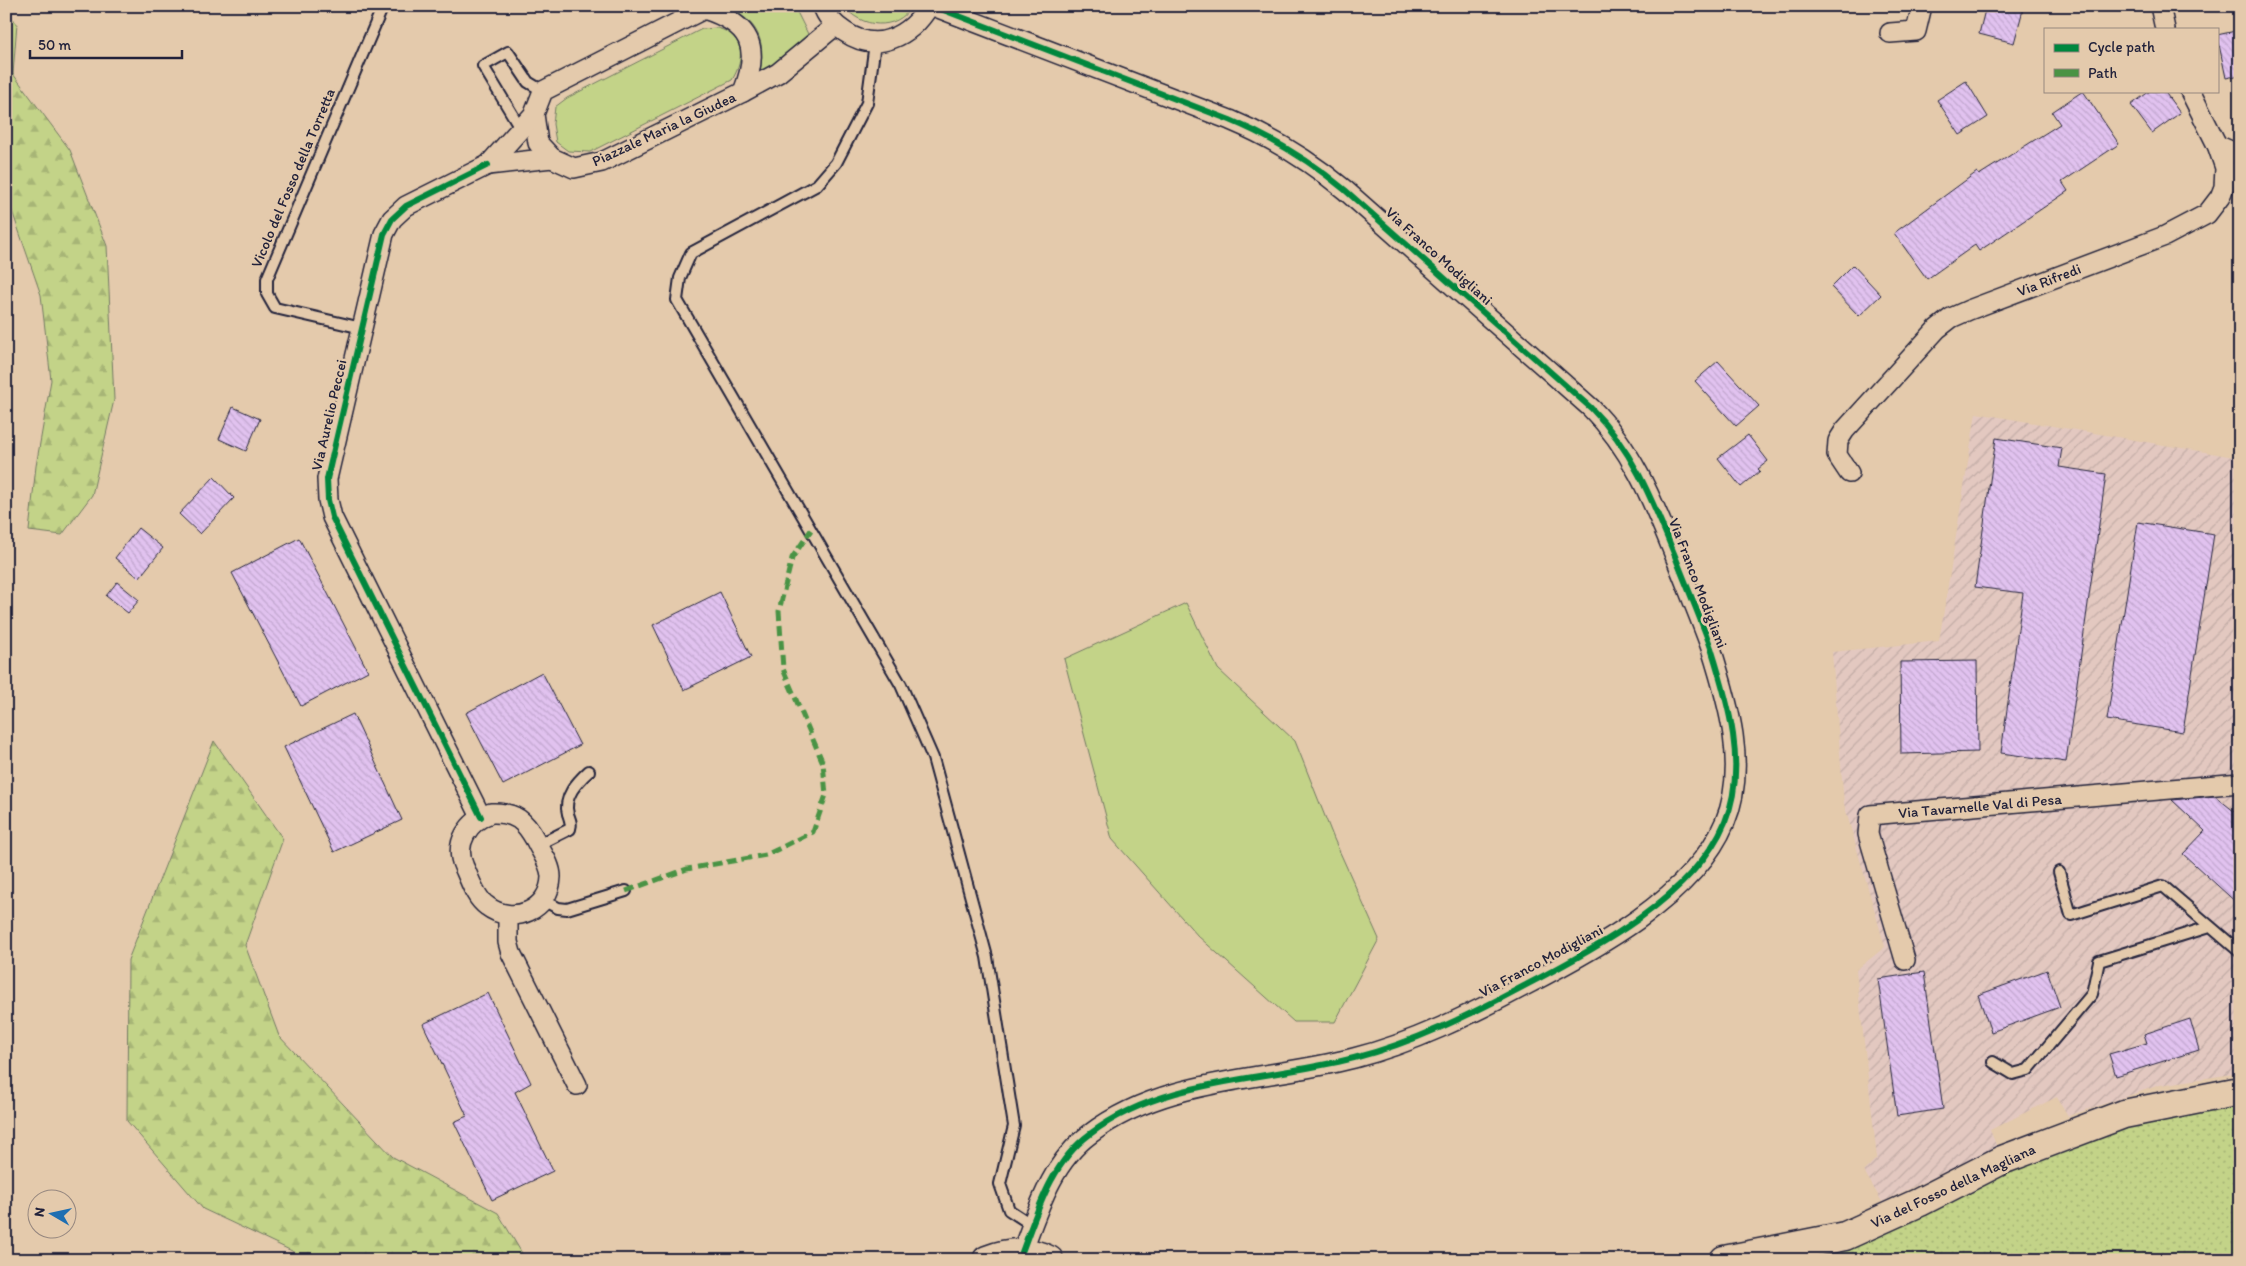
<svg xmlns="http://www.w3.org/2000/svg" width="2246" height="1266" viewBox="0 0 2246 1266" font-family="Itim,sans-serif">
  <defs>
    <pattern id="industrial-furrows" width="10" height="10" patternUnits="userSpaceOnUse" patternTransform="scale(1.25)"><rect width="10" height="10" fill="#e3c8c0"/><path d="M-1 1l2-2M0 10L10 0M9 11l2-2" fill="none" stroke="#c2aca6"/></pattern>
    <pattern id="forest-firs" width="22" height="20" patternUnits="userSpaceOnUse" patternTransform="scale(1.25)"><rect width="22" height="20" fill="#c3d388"/><path d="M5 1l3.5 6h-7zM16 11l3.5 6h-7z" fill="#a7b576"/></pattern>
    <pattern id="park-dots" width="8" height="8" patternUnits="userSpaceOnUse" patternTransform="scale(1.25)"><rect width="8" height="8" fill="#c3d388"/><path d="M2 2h.1M6 6h.1" fill="none" stroke="#a7b576" stroke-width="1.8" stroke-linecap="round"/></pattern>
    <pattern id="building-back-hatch" width="6" height="6" patternUnits="userSpaceOnUse" patternTransform="scale(1.25)"><rect width="6" height="6" fill="#e1c2ef"/><path d="M-1 5l2 2M0 0l6 6M5-1l2 2" fill="none" stroke="#c1a6ce"/></pattern>
  </defs>
  <rect width="100%" height="100%" fill="#e4caac"/>
  <filter id="ink" filterUnits="userSpaceOnUse"><feTurbulence type="fractalNoise" baseFrequency=".02" numOctaves="2"/><feDisplacementMap in="SourceGraphic" scale="10" xChannelSelector="R" yChannelSelector="G"/><feConvolveMatrix kernelMatrix="1 2 1 2 8 2 1 2 1" color-interpolation-filters="sRGB"/></filter>
  <g filter="url(#ink)">
    <!-- industrial -->
    <polygon fill="url(#industrial-furrows)" points="1976,413 2240,458 2240,1073 2160,1085 2068,1116 2057,1097 1990,1130 1997,1147 1882,1202 1864,1171 1877,1158 1856,970 1885,947 1844,804 1832,652 1939,641"/>
    <!-- grass -->
    <g fill="#c3d388" stroke="#727a62">
      <path d="M729 6H794L808 34 778 63 759 76C767 42 759 21 726 7Z"/>
      <path d="M844 6H912C897 32 860 28 844 6Z"/>
      <path d="M717 28C745 35 745 59 732 80L590 152 568 151 556 142 553 124 555 107 567 98 702 29Z"/>
      <polygon points="1186,603 1218,669 1295,741 1334,839 1379,939 1335,1022 1294,1022 1198,936 1112,839 1064,659"/>
    </g>
    <!-- forest -->
    <g fill="url(#forest-firs)" stroke="#727a62">
      <polygon points="6,14 17,23 13,74 70,150 107,246 114,400 92,495 62,535 29,531 36,466 51,380 41,295 11,208 6,202"/>
      <polygon points="214,741 283,839 245,945 279,1036 393,1157 498,1213 526,1260 311,1260 203,1209 127,1121 128,960"/>
    </g>
    <!-- park -->
    <polygon fill="url(#park-dots)" stroke="#727a62" points="2240,1103 2240,1260 1785,1260 2100,1129"/>
    <!-- building -->
    <g fill="url(#building-back-hatch)" stroke="#22223b">
      <polygon points="1986,6 2024,6 2014,43 1979,34"/>
      <polygon points="2240,30 2240,75 2226,78 2217,35"/>
      <polygon points="1966,81 1988,117 1960,135 1937,100"/>
      <polygon points="2083,91 2119,144 2062,182 2068,191 1979,251 1975,245 1927,279 1894,233 1977,172 1979,175 2060,124 2052,112"/>
      <polygon points="2150,91 2164,91 2180,113 2152,133 2131,105"/>
      <polygon points="1853,265 1881,295 1859,316 1831,287"/>
      <polygon points="1718,361 1759,406 1736,426 1695,381"/>
      <polygon points="233,407 260,419 246,451 219,439"/>
      <polygon points="1748,435 1768,461 1758,469 1760,471 1741,487 1718,458"/>
      <polygon points="1996,438 2062,448 2059,467 2106,474 2066,762 2001,753 2023,593 1975,587"/>
      <polygon points="214,477 234,498 200,534 179,514"/>
      <polygon points="2138,522 2214,534 2183,732 2107,720"/>
      <polygon points="138,528 163,548 139,578 115,558"/>
      <polygon points="299,538 368,671 301,706 232,573"/>
      <polygon points="117,582 139,600 128,613 106,596"/>
      <polygon points="720,592 751,657 684,690 653,625"/>
      <polygon points="1977,661 1978,752 1901,754 1900,662"/>
      <polygon points="542,672 580,745 503,785 466,713"/>
      <polygon points="353,714 402,820 334,852 284,747"/>
      <polygon points="2215,796 2240,816 2240,906 2183,854 2205,831 2172,800"/>
      <polygon points="2047,970 2060,1007 1991,1032 1978,995"/>
      <polygon points="1924,972 1943,1109 1897,1116 1878,979"/>
      <polygon points="488,993 531,1083 515,1092 553,1171 492,1200 454,1122 467,1116 423,1024"/>
      <polygon points="2190,1019 2199,1050 2116,1076 2109,1054 2147,1043 2144,1034"/>
    </g>
    <g fill="none" stroke-linecap="round" stroke-linejoin="round">
      <!-- lane casing -->
      <g stroke="#22223b" stroke-width="14">
        <g id="lane">
          <polyline points="875,43 867,103 836,163 817,185 691,253 680,278 677,300 901,685 933,758 987,957 1014,1126 1000,1184 1009,1210 1032,1225"/>
          <polyline points="521,129 483,66 508,52 528,82 543,91"/>
          <polyline points="362,328 275,308 267,294 267,279 383,6"/>
          <path d="M538 845 570 829C572 823 570 820 568 814 563 797 577 782 589 771"/>
          <polyline points="2059,872 2071,915 2163,886 2240,952"/>
          <polyline points="543,900 558,908 567,909 626,891"/>
          <polyline points="1993,1062 2013,1074 2028,1070 2092,994 2099,961 2209,927"/>
        </g>
      </g>
      <!-- street casing -->
      <g stroke="#22223b" stroke-width="22">
        <g id="street">
          <path d="M823 6C826 17 836 26 845 32 877 54 911 36 929 6"/>
          <path d="M933 6 1230 120C1273 138 1309 160 1345 190L1591 408C1633 450 1653 502 1675 556 1687 587 1700 617 1711 648 1728 702 1748 767 1725 822 1694 897 1592 951 1524 986 1470 1015 1413 1043 1354 1058 1266 1081 1165 1077 1090 1134 1052 1162 1038 1209 1022 1252"/>
          <polyline points="2160,6 2165,29"/>
          <path d="M704 9C751 24 761 47 743 92L602 162 574 168 552 158 538 143 534 114 543 91 704 9 710 6"/>
          <polyline points="1890,33 1916,31 1922,6"/>
          <polyline points="743,92 778,73 835,26"/>
          <polyline points="534,114 488,165 552,158"/>
          <polyline points="2217,145 2240,155"/>
          <polyline points="1849,473 1837,455 1838,441 1845,430 1937,329 1951,318 1969,310 2165,236 2207,214 2220,197 2224,187 2225,168 2217,145 2190,91"/>
          <path d="M491 813C516 812 525 821 536 841 541 852 551 864 551 877 550 910 513 926 487 906 475 898 470 879 464 867 453 843 469 821 491 813Z"/>
          <polyline points="481,817 332,517 328,500 327,479 384,234 392,219 406,206 488,165"/>
          <polyline points="508,915 508,942 511,953 577,1085"/>
          <polyline points="1905,960 1868,834 1870,815 2240,783"/>
        </g>
      </g>
      <!-- secondary casing -->
      <g stroke="#22223b" stroke-width="31">
        <g id="secondary">
          <path d="M987 1260C1007 1252 1029 1250 1049 1260"/>
          <polyline points="1724,1260 1845,1236 1920,1202 2002,1160 2124,1114 2240,1091"/>
        </g>
      </g>
      <!-- lane -->
      <use href="#lane" stroke="#e4caac" stroke-width="10"/>
      <!-- street -->
      <use href="#street" stroke="#e4caac" stroke-width="19"/>
      <!-- secondary -->
      <use href="#secondary" stroke="#e4caac" stroke-width="28"/>
      <!-- quiet -->
      <polyline stroke="#4a9344" stroke-width="5" stroke-dasharray="10 5" stroke-linecap="butt" points="626,891 687,869 766,855 813,832 826,795 823,763 783,669 779,611 792,558 811,530"/>
      <!-- cycleway casing -->
      <g stroke="#e4caac" stroke-width="9">
        <g id="cycleway">
          <path d="M933 6 1230 120C1273 138 1309 160 1345 190L1591 408C1633 450 1653 502 1675 556 1687 587 1700 617 1711 648 1728 702 1748 767 1725 822 1694 897 1592 951 1524 986 1470 1015 1413 1043 1354 1058 1266 1081 1165 1077 1090 1134 1052 1162 1038 1209 1022 1252"/>
          <polyline points="481,817 332,517 328,500 327,479 384,234 392,219 406,206 488,165"/>
        </g>
      </g>
      <!-- cycleway -->
      <use href="#cycleway" stroke="#00873e" stroke-width="6"/>
    </g>
  </g>
  <g text-anchor="middle" dominant-baseline="central" stroke-width="5" stroke-linejoin="round" paint-order="stroke">
    <!-- street labels -->
    <g font-size="15" fill="#22223b" stroke="#e4caac">
      <text transform="translate(664 129) rotate(-25)">Piazzale Maria la Giudea</text>
      <text transform="translate(293 178) rotate(-67)">Vicolo del Fosso della Torretta</text>
      <text transform="translate(1439 256) rotate(42)">Via Franco Modigliani</text>
      <text transform="translate(2049 280) rotate(-21)">Via Rifredi</text>
      <text transform="translate(329 415) rotate(-77)">Via Aurelio Peccei</text>
      <text transform="translate(1698 583) rotate(69)">Via Franco Modigliani</text>
      <text transform="translate(1980 806) rotate(-5)">Via Tavarnelle Val di Pesa</text>
      <text transform="translate(1541 961) rotate(-28)">Via Franco Modigliani</text>
      <text transform="translate(1953 1186) rotate(-25)">Via del Fosso della Magliana</text>
    </g>
  </g>
  <!-- margin -->
  <rect width="2246" height="1266" fill="none" stroke="#e4caac" stroke-width="25"/>
  <rect x="12" y="12" width="2221" height="1241" fill="none" stroke="#22223b" stroke-width="2" filter="url(#ink)"/>
  <!-- legend -->
  <rect x="2044" y="28" width="175" height="65" fill="#e4caac" stroke="#96877f"/>
  <rect x="2054" y="44" width="25" height="8" fill="#00873e" stroke="#96877f"/>
  <text x="2088" y="52" font-size="15" fill="#22223b">Cycle path</text>
  <rect x="2054" y="69" width="25" height="8" fill="#4a9344" stroke="#96877f"/>
  <text x="2088" y="78" font-size="15" fill="#22223b">Path</text>
  <!-- north arrow -->
  <g transform="translate(52 1214) rotate(279)"><circle r="24" fill="#e4caac" stroke="#96877f"/>
  <path d="M0-4L9 19L0 12L-9 19Z" fill="#1f6fb2"/>
  <text y="-8" font-size="14" font-weight="bold" text-anchor="middle" fill="#22223b">N</text>
  </g>
  <!-- scale -->
  <path d="M30 50v8h152v-8" fill="none" stroke="#22223b" stroke-width="2.5"/>
  <text x="38" y="50" font-size="15" fill="#22223b" stroke="#e4caac" stroke-width="4" paint-order="stroke">50 m</text>
</svg>
